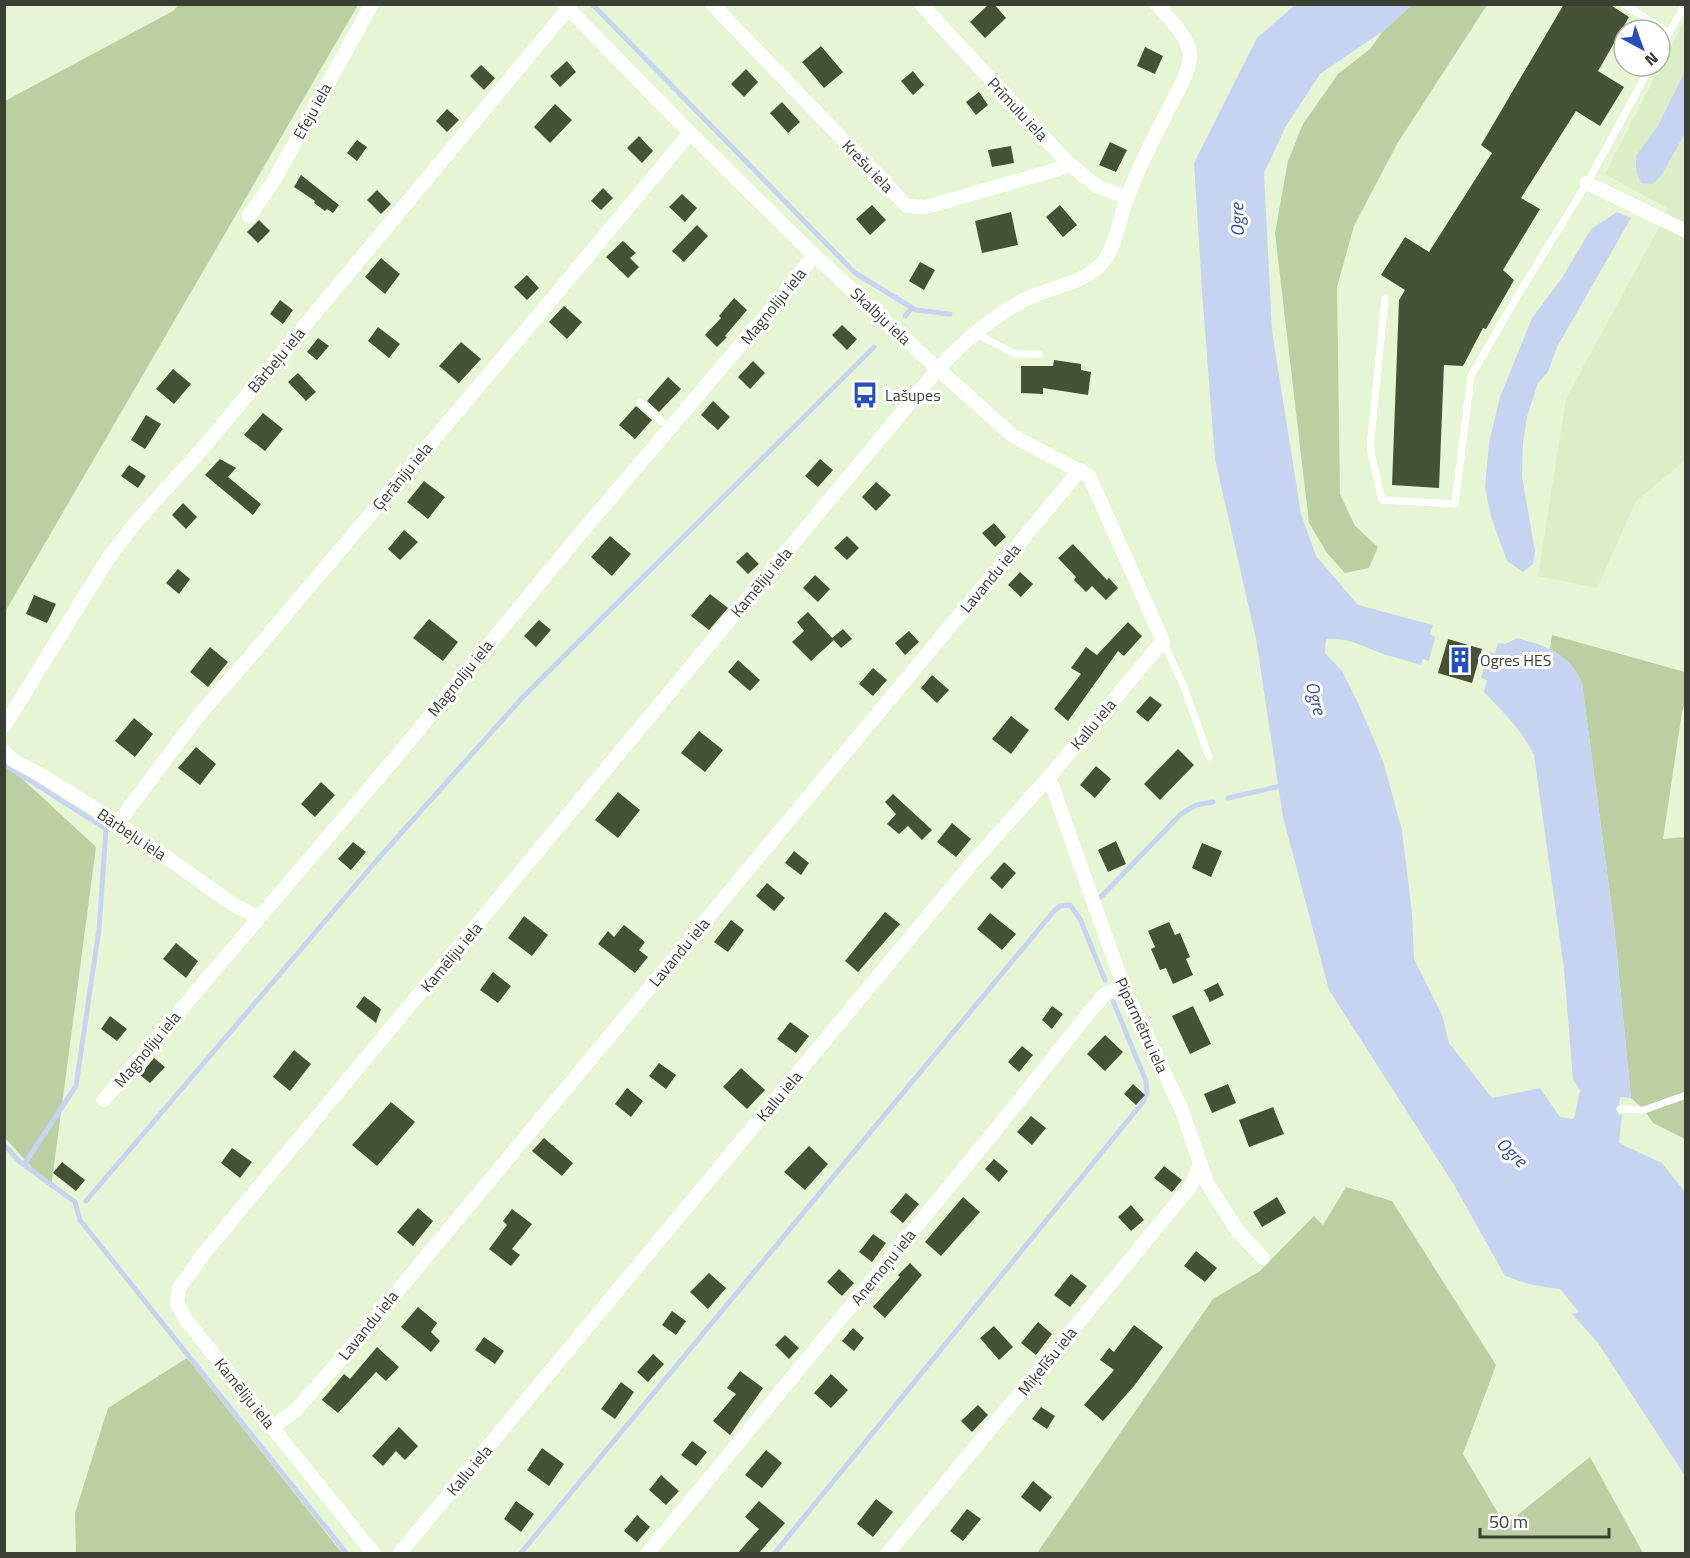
<svg xmlns="http://www.w3.org/2000/svg" width="1690" height="1558" viewBox="0 0 1690 1558" font-family="'Titillium Web',sans-serif">
  <rect width="100%" height="100%" fill="#e6f6d4"/>
  <!-- built -->
  <polygon fill="#dbeec5" points="1685,19 1685,460 1636,501 1597,588 1538,576 1566,399 1656,233 1667,208 1605,174"/>
  <!-- green -->
  <g fill="#bbcfa2">
    <polygon points="179,4 358,5 5,612 5,101 173,11"/>
    <polygon points="1412,5 1487,5 1397,144 1354,226 1337,287 1340,494 1355,526 1378,547 1369,568 1345,573 1327,553 1309,523 1275,233 1288,161 1303,124 1338,74 1370,49 1383,31"/>
    <path d="M1552 635 1685 672V703L1682 712 1663 839 1685 837V1139L1653 1123 1644 1110 1631 1098 1614 925 1582 683C1575 666 1565 658 1550 649Z"/>
    <polygon points="4,762 96,847 51,1188 5,1138"/>
    <polygon points="1346,1187 1392,1201 1496,1365 1463,1454 1505,1525 1590,1457 1643,1553 1037,1553 1213,1299 1260,1271 1314,1216 1323,1225"/>
    <polygon points="187,1358 342,1553 76,1553 75,1513 108,1408"/>
  </g>
  <!-- water -->
  <g fill="#c7d4f1">
    <path d="M1295 5H1412L1383 31 1320 74 1286 126 1264 173 1272 331 1301 514 1316 556 1358 605 1433 625 1430 634 1435 637 1429 661 1423 659 1421 665C1409 661 1396 658 1383 654 1364 647 1349 637 1327 639L1325 645V653L1342 671 1359 705 1383 761 1402 830 1412 913 1414 959 1442 1015 1449 1043 1492 1098 1540 1088 1560 1117 1574 1119 1580 1090 1573 1080 1564 969 1534 755C1522 730 1503 712 1484 692L1487 680 1481 678 1489 652 1495 653 1498 643 1505 644 1517 638C1546 646 1570 653 1582 683L1614 925 1631 1098 1620 1097 1618 1114 1622 1115 1619 1143 1662 1163 1685 1192V1476L1598 1343 1572 1314 1579 1312 1560 1289 1532 1285 1505 1276 1454 1185 1329 990 1283 817 1256 639 1215 459 1203 305 1194 163 1257 38Z"/>
    <polygon points="1685,71 1685,133 1661,176 1652,184 1641,183 1636,171 1636,156 1658,126"/>
    <polygon points="1617,212 1631,218 1557,347 1548,372 1538,383 1527,417 1523,443 1522,476 1535,551 1533,564 1523,572 1507,561 1491,517 1485,487 1489,443 1500,397 1532,318 1562,278 1591,229"/>
  </g>
  <g fill="none" stroke-linecap="round" stroke-linejoin="round">
    <!-- stream -->
    <g stroke="#c7d4f1" stroke-width="5">
      <polyline points="592,4 855,273 916,310 950,314"/>
      <polyline points="905,316 912,308"/>
      <polyline points="4,764 106,829 99,929 76,1086 25,1163 26,1166"/>
      <polyline points="1228,798 1285,785"/>
      <polyline points="1097,901 1181,814 1196,805 1213,802"/>
      <polyline points="4,1145 19,1161 75,1202 80,1220 347,1554"/>
      <polyline points="86,1201 378,859 522,698 874,347"/>
      <polyline points="520,1554 1054,911 1060,906 1070,905 1080,919 1105,980"/>
      <polyline points="774,1554 1143,1102 1147,1093 1146,1081 1113,1001"/>
    </g>
  </g>
  <!-- building -->
  <g fill="#465236">
    <polygon points="989,4 994,4 1006,18 985,38 970,22"/>
    <polygon points="1564,4 1609,4 1629,17 1598,71 1624,87 1600,126 1576,111 1521,198 1540,209 1503,270 1514,280 1486,329 1483,328 1463,366 1444,365 1439,488 1392,485 1399,300 1405,290 1381,275 1405,237 1429,252 1492,153 1481,145"/>
    <polygon points="821,46 843,72 824,88 802,62"/>
    <polygon points="1145,47 1163,56 1155,74 1137,66"/>
    <polygon points="567,61 576,72 560,87 550,76"/>
    <polygon points="481,65 495,78 484,90 470,76"/>
    <polygon points="746,69 758,82 744,97 731,84"/>
    <polygon points="913,71 924,85 913,95 901,81"/>
    <polygon points="979,92 988,105 976,115 966,102"/>
    <polygon points="782,102 800,122 788,133 770,113"/>
    <polygon points="555,104 572,120 550,143 534,127"/>
    <polygon points="447,109 459,120 447,132 436,121"/>
    <polygon points="639,136 653,151 642,163 627,148"/>
    <polygon points="357,140 367,147 357,161 347,153"/>
    <polygon points="1110,142 1127,150 1116,172 1099,165"/>
    <polygon points="1011,146 1014,163 992,167 988,150"/>
    <polygon points="301,175 339,205 333,213 327,209 325,211 314,203 315,201 294,187"/>
    <polygon points="603,188 613,198 601,210 591,201"/>
    <polygon points="377,190 391,204 381,214 367,200"/>
    <polygon points="682,194 697,208 685,222 669,207"/>
    <polygon points="872,205 886,220 870,235 856,219"/>
    <polygon points="1060,205 1077,225 1063,237 1046,217"/>
    <polygon points="1011,212 1018,245 982,253 975,221"/>
    <polygon points="259,220 270,231 258,243 247,232"/>
    <polygon points="697,225 708,236 684,262 672,251"/>
    <polygon points="623,241 636,253 630,258 639,267 628,278 606,257"/>
    <polygon points="381,258 400,274 385,294 365,277"/>
    <polygon points="920,262 935,270 924,290 909,281"/>
    <polygon points="527,275 539,288 527,300 514,287"/>
    <polygon points="734,298 747,310 725,336 727,337 717,347 705,335 721,318 719,316"/>
    <polygon points="280,300 293,310 283,324 270,314"/>
    <polygon points="564,306 582,322 567,339 549,322"/>
    <polygon points="842,325 857,339 847,350 832,335"/>
    <polygon points="378,327 400,344 389,358 368,341"/>
    <polygon points="318,338 329,346 317,360 307,352"/>
    <polygon points="461,342 481,359 459,383 439,366"/>
    <polygon points="1054,360 1081,364 1081,370 1091,372 1088,395 1043,388 1043,394 1021,393 1021,366 1053,366"/>
    <polygon points="753,361 765,373 750,389 738,377"/>
    <polygon points="173,369 191,384 174,404 156,389"/>
    <polygon points="298,373 316,392 306,401 288,382"/>
    <polygon points="668,377 681,389 659,412 647,401"/>
    <polygon points="713,401 730,417 718,430 701,415"/>
    <polygon points="636,406 652,420 635,439 619,425"/>
    <polygon points="263,413 283,429 265,451 244,435"/>
    <polygon points="146,415 161,424 145,449 131,440"/>
    <polygon points="220,459 236,468 228,477 261,504 253,515 205,475"/>
    <polygon points="820,459 833,470 818,487 805,476"/>
    <polygon points="129,465 146,476 138,488 121,476"/>
    <polygon points="424,481 445,497 428,519 407,502"/>
    <polygon points="876,482 891,495 876,511 862,497"/>
    <polygon points="183,503 197,517 186,529 172,515"/>
    <polygon points="994,523 1006,537 995,547 982,533"/>
    <polygon points="404,530 418,542 400,560 388,549"/>
    <polygon points="610,536 631,554 612,576 591,557"/>
    <polygon points="847,536 859,548 847,560 834,548"/>
    <polygon points="1073,544 1107,580 1109,578 1118,588 1106,600 1092,586 1086,592 1074,580 1076,577 1058,558"/>
    <polygon points="747,552 759,564 748,574 736,562"/>
    <polygon points="178,569 190,579 179,594 166,583"/>
    <polygon points="1020,572 1033,584 1021,597 1008,585"/>
    <polygon points="815,575 830,589 818,602 803,588"/>
    <polygon points="710,594 728,608 709,630 691,616"/>
    <polygon points="34,595 56,604 47,623 26,614"/>
    <polygon points="808,612 834,640 811,661 792,642 804,631 797,622"/>
    <polygon points="429,619 458,642 443,661 413,638"/>
    <polygon points="539,620 551,630 536,647 524,636"/>
    <polygon points="1128,622 1142,636 1124,656 1118,651 1068,721 1054,709 1081,674 1071,668 1086,647 1097,655"/>
    <polygon points="843,629 852,639 841,648 832,638"/>
    <polygon points="909,631 919,642 905,655 895,643"/>
    <polygon points="1448,639 1482,649 1472,683 1438,673"/>
    <polygon points="210,647 228,662 208,687 190,672"/>
    <polygon points="738,660 760,680 750,691 728,672"/>
    <polygon points="873,668 887,680 873,696 859,684"/>
    <polygon points="932,675 949,690 937,703 921,688"/>
    <polygon points="1150,696 1162,705 1148,722 1136,712"/>
    <polygon points="1011,716 1029,730 1011,754 992,739"/>
    <polygon points="134,718 153,734 135,757 115,741"/>
    <polygon points="699,731 723,750 705,772 681,753"/>
    <polygon points="196,747 216,764 200,785 178,768"/>
    <polygon points="1178,749 1194,765 1160,800 1144,784"/>
    <polygon points="1096,766 1111,779 1095,798 1080,785"/>
    <polygon points="321,782 335,795 315,817 301,804"/>
    <polygon points="618,792 640,810 618,838 595,820"/>
    <polygon points="893,794 932,830 922,840 908,826 899,834 887,824 896,814 885,802"/>
    <polygon points="952,823 971,839 956,857 937,842"/>
    <polygon points="1116,841 1126,864 1108,872 1098,850"/>
    <polygon points="353,842 366,852 351,870 338,859"/>
    <polygon points="1202,843 1222,851 1211,877 1192,868"/>
    <polygon points="794,851 809,863 801,875 785,863"/>
    <polygon points="1004,862 1016,873 1002,889 990,878"/>
    <polygon points="767,883 785,898 774,911 756,896"/>
    <polygon points="885,912 900,924 858,972 845,961"/>
    <polygon points="990,913 1016,934 1002,950 977,929"/>
    <polygon points="524,916 548,935 532,956 508,938"/>
    <polygon points="731,920 744,930 728,952 714,942"/>
    <polygon points="1169,922 1175,935 1180,933 1190,957 1186,959 1193,975 1173,984 1166,968 1160,970 1151,949 1155,947 1148,931"/>
    <polygon points="624,925 645,942 639,950 648,957 635,973 598,944 608,931 614,937"/>
    <polygon points="176,943 198,961 186,978 163,959"/>
    <polygon points="493,972 511,986 498,1003 480,990"/>
    <polygon points="1218,983 1224,995 1210,1002 1204,990"/>
    <polygon points="364,996 381,1009 376,1023 356,1007"/>
    <polygon points="1052,1006 1063,1014 1052,1029 1042,1020"/>
    <polygon points="1193,1006 1211,1044 1190,1054 1172,1016"/>
    <polygon points="110,1016 127,1029 117,1041 101,1029"/>
    <polygon points="790,1022 809,1036 796,1053 777,1039"/>
    <polygon points="1105,1035 1123,1052 1105,1071 1087,1054"/>
    <polygon points="1022,1046 1033,1055 1019,1072 1008,1062"/>
    <polygon points="294,1050 311,1064 290,1091 273,1077"/>
    <polygon points="154,1058 165,1067 150,1083 140,1075"/>
    <polygon points="659,1063 676,1075 666,1089 649,1076"/>
    <polygon points="741,1068 765,1090 747,1109 723,1087"/>
    <polygon points="1133,1084 1145,1095 1136,1105 1124,1094"/>
    <polygon points="1228,1084 1236,1103 1212,1113 1204,1094"/>
    <polygon points="627,1088 643,1101 631,1117 615,1104"/>
    <polygon points="391,1102 415,1122 377,1166 352,1145"/>
    <polygon points="1273,1107 1284,1134 1249,1147 1239,1120"/>
    <polygon points="1031,1116 1046,1128 1032,1145 1017,1132"/>
    <polygon points="544,1138 573,1163 562,1176 532,1151"/>
    <polygon points="809,1146 828,1164 805,1190 784,1172"/>
    <polygon points="232,1148 252,1162 240,1178 221,1163"/>
    <polygon points="994,1159 1008,1171 999,1182 985,1169"/>
    <polygon points="62,1162 85,1180 76,1191 53,1173"/>
    <polygon points="1164,1166 1182,1180 1172,1192 1154,1178"/>
    <polygon points="906,1193 919,1204 903,1223 890,1212"/>
    <polygon points="963,1197 980,1212 941,1256 925,1242"/>
    <polygon points="1277,1197 1286,1213 1262,1227 1253,1212"/>
    <polygon points="1131,1205 1144,1220 1131,1231 1118,1217"/>
    <polygon points="418,1208 433,1221 413,1246 397,1232"/>
    <polygon points="512,1209 532,1224 512,1249 520,1255 511,1266 489,1249 507,1225 503,1221"/>
    <polygon points="873,1234 886,1243 872,1262 859,1252"/>
    <polygon points="1196,1251 1217,1268 1205,1282 1184,1266"/>
    <polygon points="910,1263 922,1275 885,1318 873,1307 900,1277 898,1275"/>
    <polygon points="839,1269 854,1283 842,1296 827,1282"/>
    <polygon points="709,1273 726,1288 708,1309 690,1292"/>
    <polygon points="1071,1274 1087,1286 1070,1307 1054,1295"/>
    <polygon points="418,1307 437,1323 431,1332 440,1341 431,1352 401,1327"/>
    <polygon points="672,1311 686,1321 676,1335 662,1325"/>
    <polygon points="1038,1322 1052,1334 1036,1355 1021,1343"/>
    <polygon points="1134,1325 1163,1347 1134,1386 1103,1421 1084,1405 1114,1370 1100,1360 1109,1348 1114,1352"/>
    <polygon points="994,1326 1013,1347 999,1360 980,1338"/>
    <polygon points="853,1328 864,1338 854,1351 842,1341"/>
    <polygon points="785,1335 799,1348 789,1359 775,1345"/>
    <polygon points="484,1337 504,1351 495,1364 475,1350"/>
    <polygon points="377,1347 399,1367 386,1381 376,1372 338,1413 322,1400 344,1374 350,1379"/>
    <polygon points="653,1354 664,1364 648,1382 637,1372"/>
    <polygon points="740,1371 763,1388 730,1435 713,1421 736,1394 727,1388"/>
    <polygon points="831,1374 848,1390 831,1408 814,1393"/>
    <polygon points="621,1382 634,1392 615,1419 601,1409"/>
    <polygon points="978,1405 988,1415 972,1432 961,1421"/>
    <polygon points="1041,1407 1055,1416 1047,1429 1032,1419"/>
    <polygon points="399,1427 418,1446 405,1460 396,1451 383,1466 372,1456"/>
    <polygon points="692,1441 707,1452 696,1466 681,1455"/>
    <polygon points="542,1448 564,1464 549,1486 527,1470"/>
    <polygon points="766,1450 782,1463 762,1488 745,1475"/>
    <polygon points="661,1475 679,1491 666,1505 649,1490"/>
    <polygon points="1033,1481 1052,1497 1040,1512 1021,1497"/>
    <polygon points="876,1499 893,1512 873,1537 857,1524"/>
    <polygon points="516,1501 534,1514 521,1532 504,1519"/>
    <polygon points="759,1501 785,1523 758,1554 737,1554 759,1529 745,1517"/>
    <polygon points="967,1509 981,1519 963,1541 950,1531"/>
    <polygon points="637,1515 650,1527 637,1542 624,1531"/>
  </g>
  <g fill="none" stroke-linecap="round" stroke-linejoin="round">
    <!-- service -->
    <g stroke="#fff" stroke-width="7">
      <polyline points="1624,4 1669,33"/>
      <polyline points="1660,50 1685,4"/>
      <polyline points="1385,299 1370,448 1382,500 1455,504 1471,376 1515,300 1587,183 1651,66"/>
      <polyline points="977,334 1015,354 1039,354"/>
      <polyline points="640,402 670,429"/>
      <polyline points="1163,641 1184,687 1209,757"/>
      <polyline points="1620,1109 1644,1110 1686,1095"/>
    </g>
    <!-- minor -->
    <g stroke="#fff" stroke-width="14">
      <polyline points="712,4 907,206 926,207 1062,168 1068,163"/>
      <polyline points="921,4 1068,163 1098,187 1127,197"/>
      <polyline points="1587,183 1686,231"/>
      <polyline points="249,216 273,182 372,4"/>
      <polyline points="4,726 109,557 137,521 203,448 568,9"/>
      <polyline points="4,752 14,761 41,775 118,823 234,905 258,917"/>
      <polyline points="1049,777 1124,988 1181,1108 1207,1183 1237,1230 1263,1258"/>
      <polyline points="118,823 199,715 248,659 527,329 690,133"/>
      <polyline points="104,1100 401,751 580,534 782,296 814,255"/>
      <polyline points="273,1427 296,1410 347,1352 1080,470"/>
      <path d="M374 1554 186 1320 177 1303 179 1288 205 1252 938 369C962 343 992 317 1024 300 1048 287 1083 285 1102 263 1118 244 1119 217 1128 195 1138 170 1150 145 1163 120 1171 103 1188 77 1190 58 1192 40 1167 16 1156 4"/>
      <polyline points="399,1554 972,863 1049,777 1163,641 1089,476 1013,436 938,369 814,255 690,133 564,4"/>
      <polyline points="647,1554 998,1127 1088,1014 1105,994 1124,988"/>
      <polyline points="887,1554 1191,1186 1200,1165"/>
    </g>
  </g>
  <!-- icons -->
  <defs>
    <g id="bus-bare" transform="scale(2.07)"><path d="M-5-6H5V4H4V6H2V4H-2V6H-4V4H-5ZM-3.5-4V0h7V-4ZM-3.5 1.2v1.5H-2V1.2ZM2 1.2v1.5H3.5V1.2Z" fill="#274ebd" stroke="#fff" stroke-width="2.5" paint-order="stroke"/></g>
    <g id="building-bare" transform="scale(2.07)"><path d="M-4-6H4V6H1V3H-1V6H-4ZM-2.5-4.3h1.7v1.8h-1.7ZM.8-4.3h1.7v1.8H.8ZM-2.5-1h1.7V.8h-1.7ZM.8-1h1.7V.8H.8Z" fill="#274ebd" stroke="#fff" stroke-width="2.5" paint-order="stroke"/></g>
  </defs>
  <g fill-rule="evenodd">
    <use href="#bus-bare" x="865" y="395"/>
    <use href="#building-bare" x="1460" y="660"/>
  </g>
  <g text-anchor="middle" dominant-baseline="central" stroke-width="6" stroke-linejoin="round" paint-order="stroke">
    <!-- street labels -->
    <g font-size="16" fill="#393f32" stroke="#fff">
      <text transform="translate(1018 109) rotate(47)">Prīmulu iela</text>
      <text transform="translate(312 111) rotate(-61)">Efeju iela</text>
      <text transform="translate(868 166) rotate(46)">Krešu iela</text>
      <text transform="translate(773 306) rotate(-51)">Magnoliju iela</text>
      <text transform="translate(881 316) rotate(43)">Skalbju iela</text>
      <text transform="translate(276 360) rotate(-50)">Bārbeļu iela</text>
      <text transform="translate(402 476) rotate(-50)">Ģerāniju iela</text>
      <text transform="translate(990 578) rotate(-50)">Lavandu iela</text>
      <text transform="translate(761 582) rotate(-50)">Kamēliju iela</text>
      <text transform="translate(460 678) rotate(-51)">Magnoliju iela</text>
      <text transform="translate(1093 724) rotate(-50)">Kallu iela</text>
      <text transform="translate(132 834) rotate(34)">Bārbeļu iela</text>
      <text transform="translate(679 952) rotate(-50)">Lavandu iela</text>
      <text transform="translate(451 957) rotate(-50)">Kamēliju iela</text>
      <text transform="translate(1142 1025) rotate(65)">Piparmētru iela</text>
      <text transform="translate(147 1049) rotate(-50)">Magnoliju iela</text>
      <text transform="translate(779 1096) rotate(-50)">Kallu iela</text>
      <text transform="translate(883 1267) rotate(-51)">Anemoņu iela</text>
      <text transform="translate(368 1325) rotate(-51)">Lavandu iela</text>
      <text transform="translate(1047 1361) rotate(-51)">Miķelīšu iela</text>
      <text transform="translate(245 1393) rotate(51)">Kamēliju iela</text>
      <text transform="translate(469 1470) rotate(-50)">Kallu iela</text>
    </g>
    <!-- poi labels -->
    <g font-size="16" fill="#393f32" stroke="#fff" text-anchor="start">
      <text x="885" y="395">Lašupes</text>
      <text x="1480" y="660">Ogres HES</text>
    </g>
    <!-- water labels -->
    <g font-size="18" font-style="italic" fill="#2f4e9f" stroke="#fff">
      <text transform="translate(1237 220) rotate(-92)">Ogre</text>
      <text transform="translate(1316 698) rotate(75)">Ogre</text>
      <text transform="translate(1512 1152) rotate(43)">Ogre</text>
    </g>
  </g>
  <!-- border -->
  <rect width="1690" height="1558" fill="none" stroke="#393f32" stroke-width="12"/>
  <!-- north arrow -->
  <g transform="translate(1642 48) rotate(139)"><circle r="28" fill="#ffffff" stroke="#b0b2ad" stroke-width="1.5"/>
  <path d="M0-4.5L10 22L0 15L-10 22Z" fill="#274ebd"/>
  <text y="-9" font-size="16" font-weight="bold" text-anchor="middle" fill="#393f32">N</text>
  </g>
  <!-- scale -->
  <path d="M1480 1528v9h129v-9" fill="none" stroke="#393f32" stroke-width="3"/>
  <text x="1489" y="1528" font-size="18" fill="#393f32" stroke="#ffffff" stroke-width="4.5" paint-order="stroke">50 m</text>
</svg>
